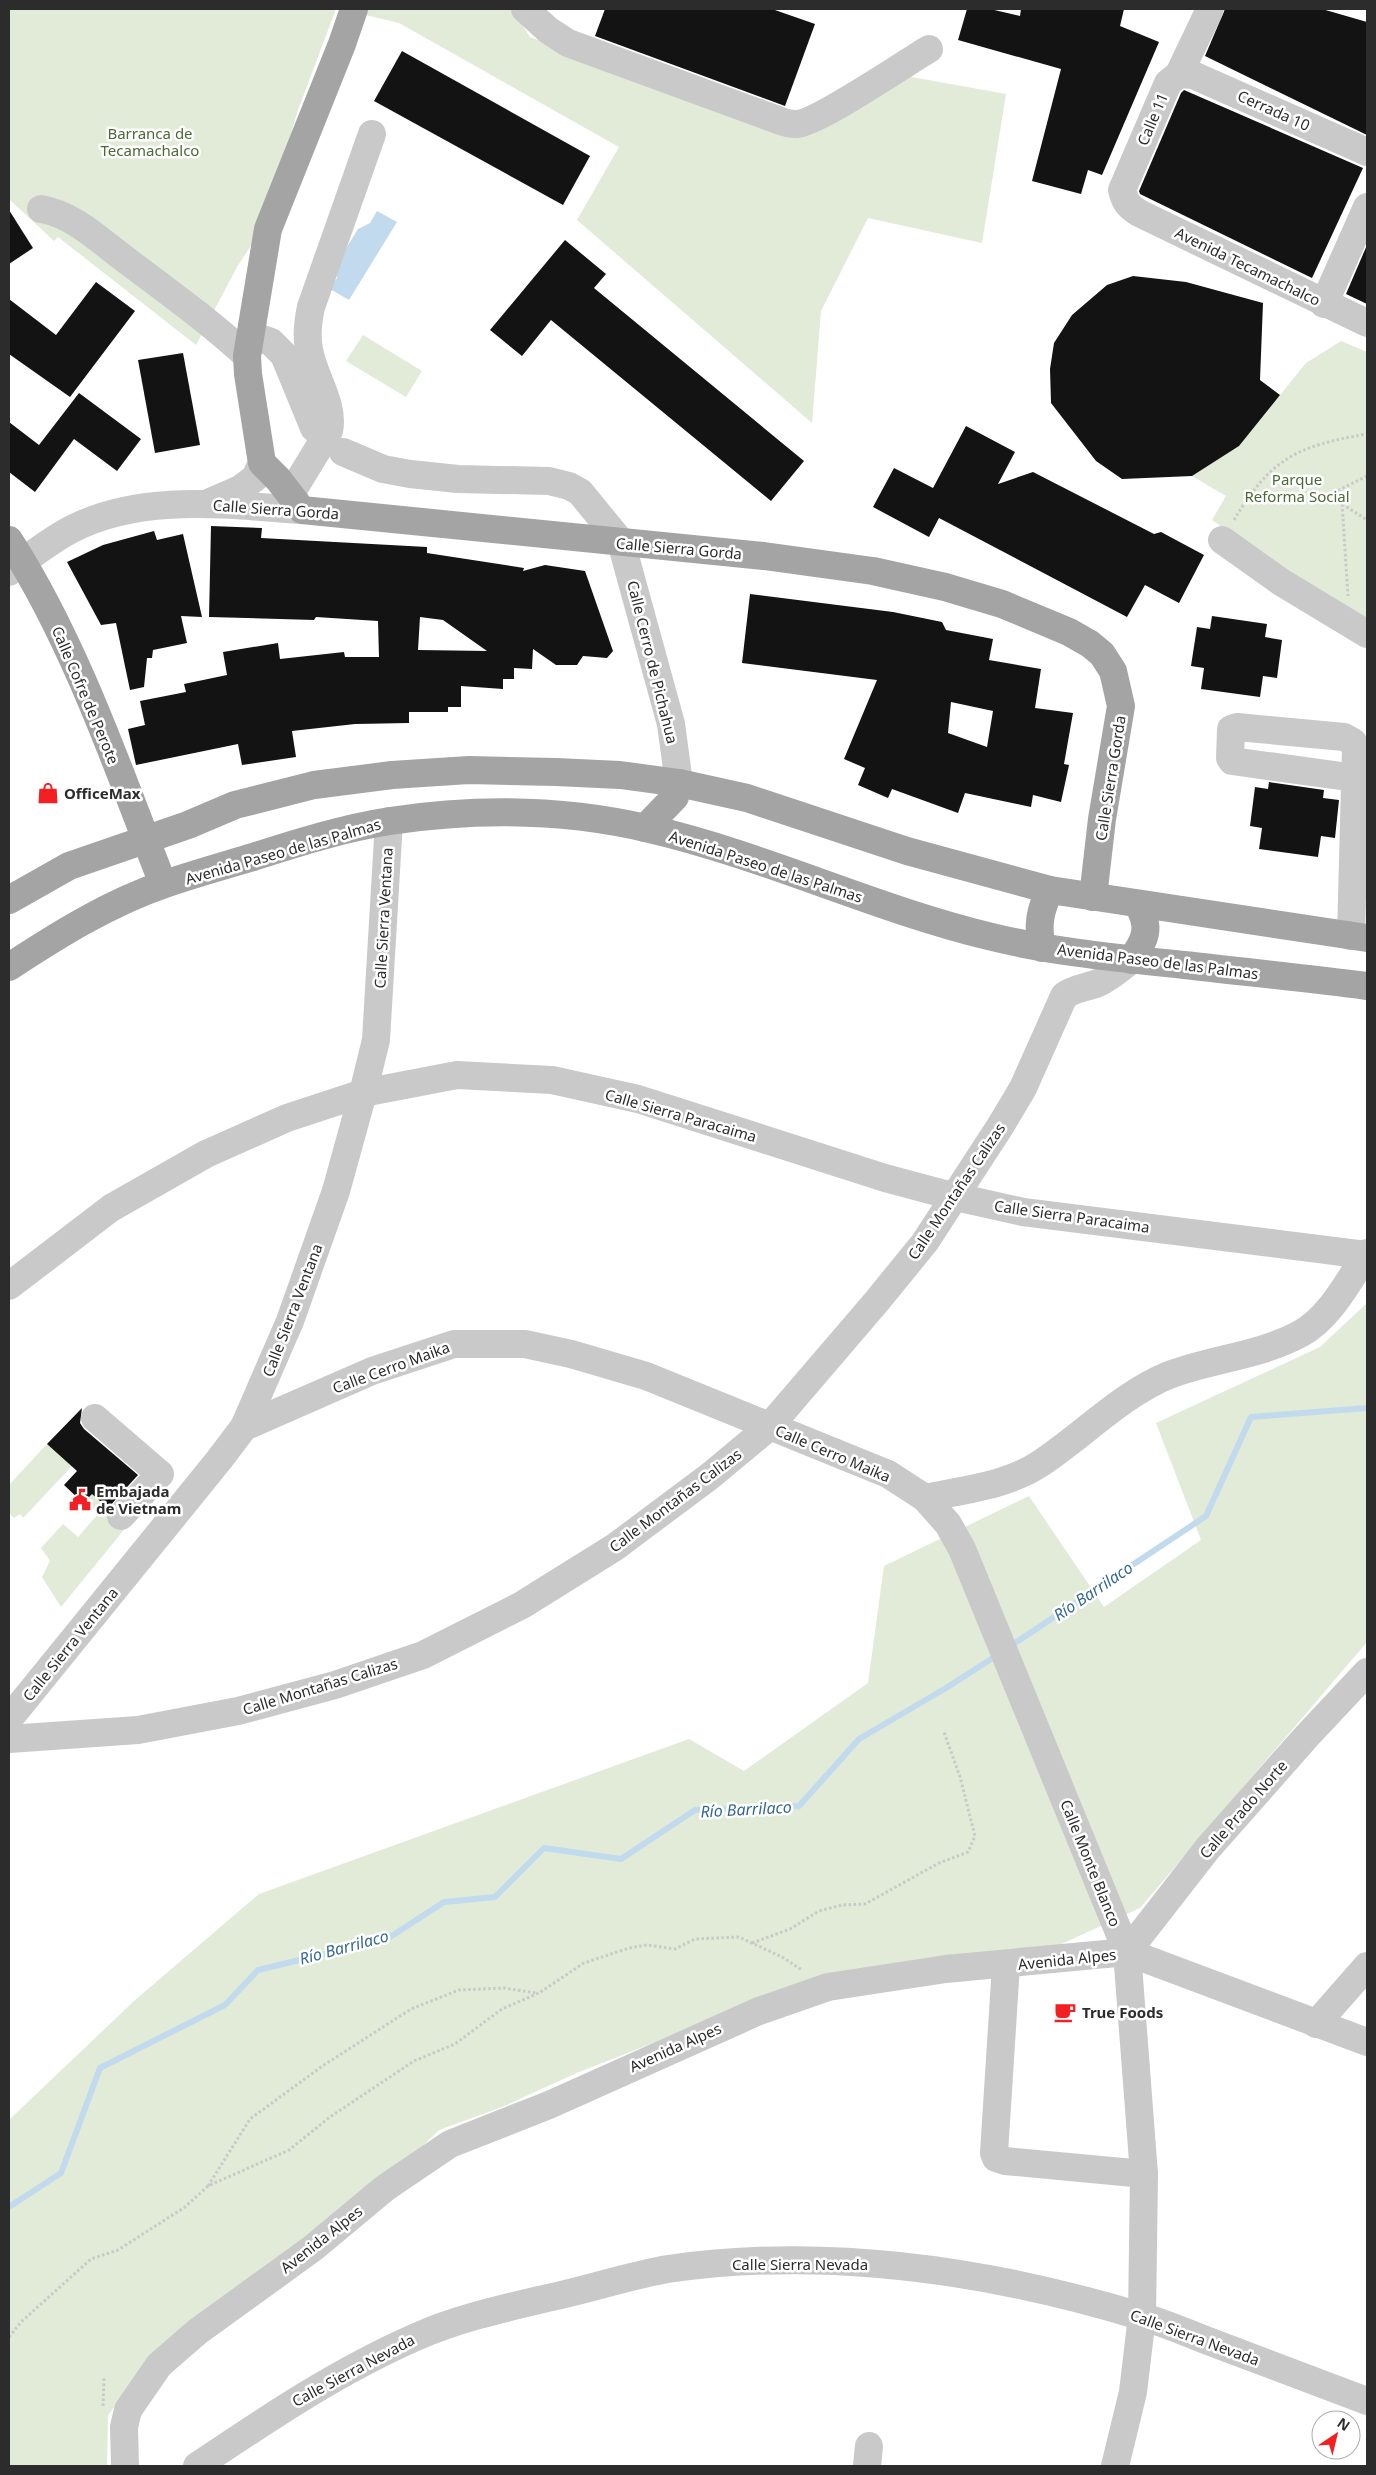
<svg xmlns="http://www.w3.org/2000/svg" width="1376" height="2475" viewBox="0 0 1376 2475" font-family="'Noto Sans',sans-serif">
  <rect width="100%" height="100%" fill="#fff"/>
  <!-- green -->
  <g fill="#e1ebd7">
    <polygon points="9,9 336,9 298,110 263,227 237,267 196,345 58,237 54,241 9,199"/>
    <polygon points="350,9 512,9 530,37 799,132 895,74 1006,94 982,243 868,218 821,311 812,423 577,220 619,147 399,23 349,11"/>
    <polygon points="363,335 422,371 406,397 346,361"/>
    <polygon points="1341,341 1367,352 1367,618 1288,573 1212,520 1226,496 1192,476 1239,446 1306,363"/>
    <polygon points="1367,1303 1367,1642 1140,1908 1057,1946 756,2003 579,2072 502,2107 439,2130 405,2163 304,2239 148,2364 108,2415 107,2466 9,2466 9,2120 134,2001 259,1894 689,1739 744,1771 868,1683 884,1566 1029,1496 1104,1607 1201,1540 1156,1423 1320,1347"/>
    <polygon points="47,1444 72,1466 23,1518 20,1514 14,1518 9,1513 9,1485"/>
    <polygon points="92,1493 127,1526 61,1607 42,1577 50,1561 41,1548 63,1524 78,1537 99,1513 85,1500"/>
  </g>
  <!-- water -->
  <polygon fill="#c2daed" points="377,211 397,222 349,300 330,289 337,278 337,263 358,229 370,223"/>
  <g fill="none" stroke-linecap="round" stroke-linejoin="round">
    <!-- stream -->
    <g stroke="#c2daed" stroke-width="6">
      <polyline points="1009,1647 1206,1516 1251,1417 1367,1408"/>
      <polyline points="9,2207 61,2173 100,2068 225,2005 258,1970 387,1939 444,1902 495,1897 544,1848 621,1859 695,1810 799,1806 859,1739 946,1688 999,1654"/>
    </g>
  </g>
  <!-- building -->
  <g fill="#131313" fill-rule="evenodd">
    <polygon points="605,9 772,9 815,24 785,106 595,36"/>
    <polygon points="967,9 990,9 1020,16 1021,9 1124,9 1120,26 1159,42 1102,175 1088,170 1081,194 1032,181 1061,69 958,40"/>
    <polygon points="1225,9 1322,9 1367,22 1367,135 1205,56"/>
    <polygon points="402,51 590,156 563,205 374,101"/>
    <polygon points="1184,90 1363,168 1312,278 1140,194 1139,191 1181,93"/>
    <polygon points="9,210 33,248 9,264"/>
    <polygon points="565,240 606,274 594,288 804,461 771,501 551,320 522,356 490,330"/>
    <polygon points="1367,245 1367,304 1346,294"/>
    <polygon points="1133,276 1186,282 1263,303 1260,380 1280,395 1239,446 1192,476 1122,479 1096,461 1051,403 1050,369 1054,343 1072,315 1107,285"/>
    <polygon points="96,282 135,311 70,397 9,354 9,299 56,335"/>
    <polygon points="183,353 200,445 155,453 138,360"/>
    <polygon points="79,393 141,439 117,471 74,439 35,492 9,472 9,422 39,445"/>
    <polygon points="966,426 1015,452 998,484 1033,472 1154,534 1161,532 1204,555 1179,603 1145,585 1127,617 939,518 929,537 873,507 894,468 933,488"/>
    <path d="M211 526 262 528 261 538 427 547V553L524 568 523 571 545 565 585 571 613 651 607 658 583 656 577 665H556L533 649 532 669 514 668V679H503V689L461 686V707H448V712H409V723L355 724 292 731 296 757 242 765 238 744 136 765 128 729 145 725 140 701 186 692 184 684 227 675 223 652 278 643 280 659 344 652 345 657H379L378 621 316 617 314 620 209 617ZM420 617 443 620 487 651 418 650Z"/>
    <polygon points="154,531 157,540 183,534 202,617 181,616 187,643 153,650 152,658 147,658 144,687 130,690 116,623 101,625 67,562 103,545"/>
    <path d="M750 594 893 612 942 622 946 630 993 639 989 660 1041 669 1035 708 1073 713 1064 764 1069 765 1061 802 1033 795 1031 807 965 793 958 813 892 789 888 798 858 785 865 768 844 759 877 680 742 663ZM951 702 993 711 987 747 948 733Z"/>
    <polygon points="1212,616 1267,624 1265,637 1282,640 1277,678 1263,676 1260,697 1201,689 1204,668 1191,666 1197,627 1210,629"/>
    <polygon points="1269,782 1324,790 1323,798 1339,800 1335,838 1321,836 1318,857 1259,849 1262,828 1250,826 1255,787 1268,789"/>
    <polygon points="82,1408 80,1423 84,1429 138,1475 108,1508 92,1494 83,1503 64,1485 77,1471 47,1444"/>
  </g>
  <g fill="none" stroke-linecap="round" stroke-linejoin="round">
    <!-- path -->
    <g stroke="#c9c9c9" stroke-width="3" stroke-dasharray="2.5 2.5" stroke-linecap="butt">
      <polyline points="1367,476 1335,492 1342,504 1367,520"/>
      <polyline points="1342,504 1348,596"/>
      <path d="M1234 520C1271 458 1297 446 1367 434"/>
      <polyline points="752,1943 790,1929 819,1911 842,1905 865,1904 939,1863 968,1852 975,1836 960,1777 944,1732"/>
      <polyline points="208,2186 250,2119 321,2067 411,2009 459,1990 504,1988 536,1993"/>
      <polyline points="9,2337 21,2322 91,2259 118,2250 185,2207 208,2186 289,2150 330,2117 414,2061 455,2044 502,2009 539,1993 584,1963 629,1948 647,1945 675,1949 695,1939 739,1937 782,1957 802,1970"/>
      <polyline points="103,2406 104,2378"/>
    </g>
    <!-- minor -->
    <g stroke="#c9c9c9" stroke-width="28">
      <path d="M525 9 548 30 568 43 778 120C783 122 790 124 796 124 816 124 907 62 929 49"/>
      <path d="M1210 9 1179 74 1168 83 1122 190C1125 202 1128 206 1139 213L1367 323"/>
      <polyline points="1179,74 1193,75 1367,152"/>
      <path d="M41 209C73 214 100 241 126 260 167 291 209 321 247 356"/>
      <polyline points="1324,304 1367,207"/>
      <polyline points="251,335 271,342 284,355 314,428"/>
      <polyline points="343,452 383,469 410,474 458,479 549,481 569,486 580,492 621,542 671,724 679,783"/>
      <path d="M290 495 329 431C335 404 313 376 309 349 306 335 308 321 311 307L372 134"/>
      <polyline points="210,502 240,489 255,478 262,463"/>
      <polyline points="1222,540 1281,582 1367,634"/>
      <path d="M9 572C29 557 49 541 72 529 142 493 226 505 302 510"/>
      <polyline points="1351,936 1356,747 1353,742 1344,737 1237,727 1231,729 1230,758 1232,761 1355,778"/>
      <polyline points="9,1286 111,1208 206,1154 287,1118 363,1093 457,1075 552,1080 638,1099 885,1178 956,1197 1023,1212 1366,1255"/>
      <polyline points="95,1418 160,1474 121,1516"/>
      <polyline points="244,1427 372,1371 454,1344 525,1344 571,1354 646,1376 888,1474 925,1498 948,1524 962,1549 1127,1952 1144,2174 1142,2316 1133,2392 1115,2466"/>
      <path d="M925 1498C962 1490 1005 1486 1038 1465 1080 1438 1122 1394 1169 1375 1211 1359 1259 1356 1300 1334 1330 1318 1349 1280 1367 1253"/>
      <polyline points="9,1719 219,1460 244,1427 290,1321 336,1191 363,1093 376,1040 389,821"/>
      <path d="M9 1739 138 1730 238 1711 335 1685 423 1655 522 1605 615 1547 710 1476 770 1426 877 1301 925 1242 1001 1125 1023 1088 1064 996C1074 988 1086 988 1098 983 1110 978 1121 968 1131 960"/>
      <polyline points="1127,1952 1208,1848 1306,1737 1367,1672"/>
      <polyline points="1006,1965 994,2153 996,2158 1005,2161 1144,2174"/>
      <polyline points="1316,2024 1367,1966"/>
      <polyline points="125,2466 124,2427 128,2410 159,2365 197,2332 313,2248 385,2188 450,2144 549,2105 759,2011 828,1987 946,1969 1127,1952 1367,2042"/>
      <path d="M197 2466C267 2419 338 2371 416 2337 463 2316 515 2306 565 2294 599 2286 633 2275 668 2269 826 2246 988 2270 1140 2316 1166 2323 1191 2335 1216 2344 1266 2363 1317 2382 1367 2401"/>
      <polyline points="867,2466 869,2446"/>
    </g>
    <!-- major -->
    <g stroke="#a4a4a4" stroke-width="28">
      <polyline points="354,9 342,44 268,229 247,356 248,374 262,463 278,479 302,510 764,556 873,571 945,587 1002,604 1069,632 1090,644 1102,654 1113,671 1121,706 1102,819 1093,897"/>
      <path d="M9 540C75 642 119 771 163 884"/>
      <polyline points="645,828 675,797 679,783"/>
      <polyline points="9,900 69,866 188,825 235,805 314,785 392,775 469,770 556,772 620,775 679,783 747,798 907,851 1050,890 1367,938"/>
      <path d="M1042 948C1037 925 1040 910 1050 890"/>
      <path d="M1131 960C1146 940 1151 927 1138 905"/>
      <path d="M9 967C58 935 109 903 165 884 194 874 223 866 253 857 297 843 344 828 390 821 476 808 565 809 650 829 766 856 873 908 988 936 1052 952 1118 958 1184 965 1245 972 1306 978 1367 986"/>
    </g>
  </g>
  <!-- icons -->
  <defs>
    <g id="shop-bare" transform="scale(1.725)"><path d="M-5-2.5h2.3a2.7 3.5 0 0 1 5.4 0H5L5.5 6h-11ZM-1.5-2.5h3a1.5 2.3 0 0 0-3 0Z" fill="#f21f23" stroke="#fff" stroke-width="2.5" paint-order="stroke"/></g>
    <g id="civic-bare" transform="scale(1.725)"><path d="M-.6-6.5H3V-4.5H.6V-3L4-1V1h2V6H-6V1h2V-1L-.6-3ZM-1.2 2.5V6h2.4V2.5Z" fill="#f21f23" stroke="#fff" stroke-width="2.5" paint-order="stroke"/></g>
    <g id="cafe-bare" transform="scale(1.725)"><path d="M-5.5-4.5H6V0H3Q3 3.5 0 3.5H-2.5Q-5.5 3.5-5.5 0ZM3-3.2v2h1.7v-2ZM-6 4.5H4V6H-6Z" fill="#f21f23" stroke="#fff" stroke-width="2.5" paint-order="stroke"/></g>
  </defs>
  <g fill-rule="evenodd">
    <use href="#shop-bare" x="48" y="793"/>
    <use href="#civic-bare" x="80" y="1500"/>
    <use href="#cafe-bare" x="1065" y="2012"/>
  </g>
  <g text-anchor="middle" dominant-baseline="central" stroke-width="5" stroke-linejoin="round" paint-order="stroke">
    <!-- street labels -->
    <g font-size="15" fill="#2c2c2c" stroke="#fff">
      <text transform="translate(1274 110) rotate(24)">Cerrada 10</text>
      <text transform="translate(1152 119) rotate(-67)">Calle 11</text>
      <text transform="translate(1248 266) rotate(26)">Avenida Tecamachalco</text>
      <text transform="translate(276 509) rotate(4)">Calle Sierra Gorda</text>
      <text transform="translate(679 548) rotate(5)">Calle Sierra Gorda</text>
      <text transform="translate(653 662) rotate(76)">Calle Cerro de Pichahua</text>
      <text transform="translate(86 695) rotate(67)">Calle Cofre de Perote</text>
      <text transform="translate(1110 778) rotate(-81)">Calle Sierra Gorda</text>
      <text transform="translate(283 851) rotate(-16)">Avenida Paseo de las Palmas</text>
      <text transform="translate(766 866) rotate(18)">Avenida Paseo de las Palmas</text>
      <text transform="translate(383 918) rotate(-87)">Calle Sierra Ventana</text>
      <text transform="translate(1158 961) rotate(7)">Avenida Paseo de las Palmas</text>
      <text transform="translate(681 1115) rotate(16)">Calle Sierra Paracaima</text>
      <text transform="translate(956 1191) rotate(-56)">Calle Montañas Calizas</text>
      <text transform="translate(1072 1216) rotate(8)">Calle Sierra Paracaima</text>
      <text transform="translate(292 1310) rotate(-69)">Calle Sierra Ventana</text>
      <text transform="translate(391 1367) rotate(-20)">Calle Cerro Maika</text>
      <text transform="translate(833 1453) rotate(23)">Calle Cerro Maika</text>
      <text transform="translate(675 1500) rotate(-37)">Calle Montañas Calizas</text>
      <text transform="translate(70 1644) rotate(-51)">Calle Sierra Ventana</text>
      <text transform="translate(320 1686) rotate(-17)">Calle Montañas Calizas</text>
      <text transform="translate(1243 1809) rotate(-49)">Calle Prado Norte</text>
      <text transform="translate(1091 1863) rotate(68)">Calle Monte Blanco</text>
      <text transform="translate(1067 1959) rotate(-6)">Avenida Alpes</text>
      <text transform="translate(675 2047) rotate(-24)">Avenida Alpes</text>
      <text transform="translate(321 2239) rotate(-38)">Avenida Alpes</text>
      <text x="800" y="2264">Calle Sierra Nevada</text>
      <text transform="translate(1195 2337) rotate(20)">Calle Sierra Nevada</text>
      <text transform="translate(353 2370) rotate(-28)">Calle Sierra Nevada</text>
    </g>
    <!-- park labels -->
    <g font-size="15" fill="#4c6a37" stroke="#fff">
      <text x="150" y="133">Barranca de<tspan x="150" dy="17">Tecamachalco</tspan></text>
      <text x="1297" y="479">Parque<tspan x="1297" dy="17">Reforma Social</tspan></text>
    </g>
    <!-- poi labels -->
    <g font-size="15" font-weight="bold" fill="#2c2c2c" stroke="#fff" text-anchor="start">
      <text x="64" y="793">OfficeMax</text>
      <text x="96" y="1491">Embajada<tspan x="96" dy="17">de Vietnam</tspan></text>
      <text x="1082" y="2012">True Foods</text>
    </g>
    <!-- water labels -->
    <g font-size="16" font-style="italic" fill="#356993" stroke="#fff">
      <text transform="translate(1093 1591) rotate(-34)">Río Barrilaco</text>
      <text transform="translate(746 1809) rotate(-3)">Río Barrilaco</text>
      <text transform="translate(344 1947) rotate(-15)">Río Barrilaco</text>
    </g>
  </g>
  <!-- border -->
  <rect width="1376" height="2475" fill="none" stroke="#2c2c2c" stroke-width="20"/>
  <!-- north arrow -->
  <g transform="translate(1336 2435) rotate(35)"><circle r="24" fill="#ffffff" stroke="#ababab"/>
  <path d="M0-4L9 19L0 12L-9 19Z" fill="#f21f23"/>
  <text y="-8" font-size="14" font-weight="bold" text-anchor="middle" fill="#2c2c2c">N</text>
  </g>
</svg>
